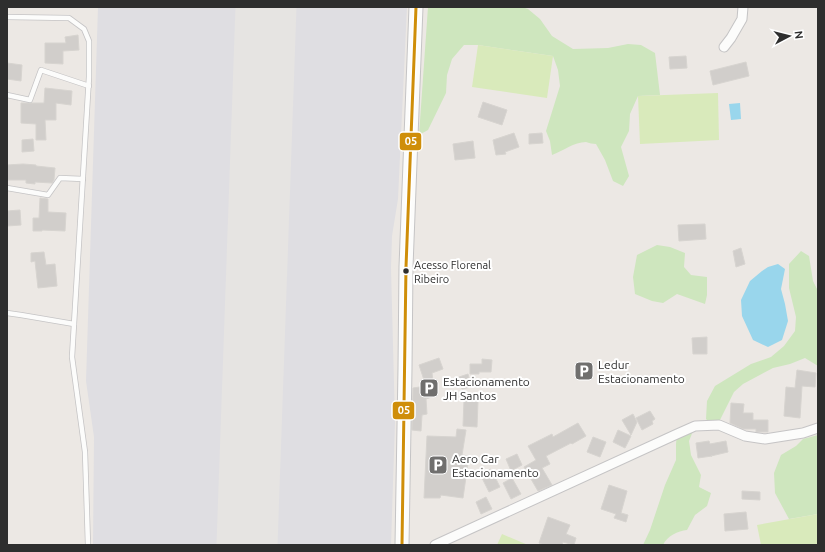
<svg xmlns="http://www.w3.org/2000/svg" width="825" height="552" viewBox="0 0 825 552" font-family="Ubuntu,sans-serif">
  <rect width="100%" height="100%" fill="#ece8e4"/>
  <!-- airport -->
  <polygon fill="#dfdee2" points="98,7 407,7 398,199 392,236 391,268 395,422 391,545 93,545 94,437 86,381"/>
  <!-- green -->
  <g fill="#cee6be">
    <path d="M428 7H522L528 9 540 19 552 36 573 49 608 48 628 44 641 45 655 53 660 95 638 96 630 114 629 131 621 147 629 176 623 186 613 181 605 160 596 144C593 144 589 143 586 142 574 142 563 151 552 155L550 141 546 131 560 86 558 70 553 56 478 45H464L452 59 447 75 446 93 428 130 419 135Z"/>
    <polygon points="657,245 670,247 685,253 684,267 691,275 707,277 707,295 705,304 677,294 663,303 652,301 635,294 633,277 637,255"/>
    <polygon points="801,251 809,256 813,281 818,291 818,366 805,358 790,364 773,368 743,384 734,392 720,420 711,424 706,419 707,401 715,386 751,364 771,357 784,346 795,331 796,317 789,288 789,264"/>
    <path d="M695 426 689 441 691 455 701 475 699 487 711 493 707 506 695 515 687 530C678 531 667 536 663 545H643L650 530 665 485 676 460V444L677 434Z"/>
    <polygon points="818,435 818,514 789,519 775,493 774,473 781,455 796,446 803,439"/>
  </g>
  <!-- pitch -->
  <g fill="#d9eabb">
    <polygon points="478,45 553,56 547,98 472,87"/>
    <polygon points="718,93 719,140 640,144 638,96"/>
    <polygon points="818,514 818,545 761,545 757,525"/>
    <polygon points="502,534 528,545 497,545"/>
  </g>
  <!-- water -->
  <g fill="#99d6ec">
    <polygon points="740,103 741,119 731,120 729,104"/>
    <polygon points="778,264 785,269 781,289 785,304 788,321 782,340 768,347 753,340 742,316 741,300 750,281 762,271 768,267"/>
  </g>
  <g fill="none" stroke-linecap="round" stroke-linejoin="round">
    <!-- runway -->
    <polyline stroke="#e6e4e2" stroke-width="61" points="247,545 266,7"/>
  </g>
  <!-- building -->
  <g fill="#d1cecb" stroke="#d7d4d0">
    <polygon points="78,35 79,50 63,51 63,64 45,63 45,43 66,43 65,37"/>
    <polygon points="686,56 687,68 670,69 669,57"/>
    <polygon points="746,62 749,76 713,85 710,71"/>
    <polygon points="7,63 22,65 21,81 7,79"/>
    <polygon points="45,88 72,91 71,105 56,103 56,120 45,120 46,140 36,140 36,124 21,123 21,103 44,103"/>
    <polygon points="483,102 507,110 502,125 478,117"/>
    <polygon points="514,133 519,147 505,152 506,154 496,155 493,140"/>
    <polygon points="542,133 543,143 529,144 529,134"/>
    <polygon points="33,139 34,151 22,152 22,140"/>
    <polygon points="473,141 475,158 455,160 453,144"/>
    <polygon points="23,164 36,165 36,166 55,168 54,180 52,183 35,182 35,184 26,183 26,180 7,180 7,165"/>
    <polygon points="40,198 48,199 48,212 66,213 65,231 42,230 42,231 33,231 33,218 39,218"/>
    <polygon points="20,210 21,225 7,226 7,211"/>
    <polygon points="705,224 706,239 679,241 678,225"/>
    <polygon points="741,248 745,264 736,267 733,251"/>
    <polygon points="44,252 46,265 55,264 57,286 38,288 35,261 31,262 31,253"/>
    <polygon points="707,337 707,354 693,354 692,338"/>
    <polygon points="439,358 443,369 432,373 435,396 426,399 427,414 422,415 421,431 412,430 413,388 426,386 419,365"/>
    <polygon points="482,359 492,360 491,372 479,372 479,374 470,374 470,364 482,364"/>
    <polygon points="797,370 816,373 815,387 802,386 800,418 784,416 786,387 795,388"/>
    <polygon points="468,374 471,387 462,389 459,377"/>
    <polygon points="464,400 478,401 477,427 463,426"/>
    <polygon points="731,403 744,404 743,413 753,413 753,420 768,420 768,432 756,432 756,429 743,429 730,423"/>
    <polygon points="650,411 655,419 652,421 653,424 642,430 636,418"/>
    <polygon points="633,414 637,422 631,435 622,420"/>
    <polygon points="578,423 586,436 572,444 571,443 546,456 550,464 542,468 552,485 538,491 524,467 536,460 528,446 552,434 553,437"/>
    <polygon points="457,429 466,430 462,455 469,456 463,498 441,495 440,498 424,498 427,436 456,437"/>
    <polygon points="618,430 631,436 625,448 613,442"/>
    <polygon points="593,437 606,442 600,457 587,452"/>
    <polygon points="709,441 710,444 726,441 728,452 711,456 712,456 698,458 696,443"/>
    <polygon points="517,454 522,465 511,471 506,459"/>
    <polygon points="491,469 500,487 489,492 480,474"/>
    <polygon points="512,478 521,494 511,499 503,483"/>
    <polygon points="609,485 627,491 621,513 628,515 626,522 614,518 616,514 601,509"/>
    <polygon points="742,491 760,492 760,500 742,499"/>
    <polygon points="486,497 492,509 481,514 476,502"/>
    <polygon points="746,512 748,529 725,531 724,514"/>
    <polygon points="548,517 570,525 566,534 576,538 574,545 563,542 562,545 544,545 539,543"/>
  </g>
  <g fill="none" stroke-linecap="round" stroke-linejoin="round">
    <!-- lane casing -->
    <g stroke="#c5c4c5" stroke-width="6">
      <g id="lane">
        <polyline points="7,17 69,18 84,29 89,41 89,77 72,357 85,452 88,545"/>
        <polyline points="7,95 30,100 41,70 89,86"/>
        <polyline points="7,188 48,195 60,178 83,179"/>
        <polyline points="7,313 21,315 74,324"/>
      </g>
    </g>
    <!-- street casing -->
    <g stroke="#c5c4c5" stroke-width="11">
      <g id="street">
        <polyline points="724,47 731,38 742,19 743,7"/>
        <polyline points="435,545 677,434 695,426 719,425 745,436 765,439 803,433 818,428"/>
      </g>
    </g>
    <!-- secondary casing -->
    <g stroke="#c5c4c5" stroke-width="15">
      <polyline id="secondary" points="402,545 405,368 406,267 416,7"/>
    </g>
    <!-- lane -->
    <use href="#lane" stroke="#fcfcfb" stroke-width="4.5"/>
    <!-- street -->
    <use href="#street" stroke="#fcfcfb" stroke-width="9"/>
    <!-- secondary -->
    <use href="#secondary" stroke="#fcfcfb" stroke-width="13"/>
    <!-- bus-1 casing -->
    <g stroke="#fff" stroke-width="6">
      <polyline id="bus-1" points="402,545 406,267 416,7"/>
    </g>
    <!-- bus-1 -->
    <use href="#bus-1" stroke="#cf8e09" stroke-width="3"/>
  </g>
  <!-- icons -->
  <defs>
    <g id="parking-square" transform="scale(1)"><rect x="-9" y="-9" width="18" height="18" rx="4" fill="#706f6e" stroke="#fff"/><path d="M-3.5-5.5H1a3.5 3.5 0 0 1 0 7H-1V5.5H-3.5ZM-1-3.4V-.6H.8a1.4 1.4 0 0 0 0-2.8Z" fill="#fff"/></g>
  </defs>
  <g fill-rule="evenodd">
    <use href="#parking-square" x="584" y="371"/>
    <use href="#parking-square" x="429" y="388"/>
    <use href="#parking-square" x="438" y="465"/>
  </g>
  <!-- markers -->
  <circle fill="#2e2e2e" stroke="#fff" stroke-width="1.5" cx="406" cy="271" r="3.5"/>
  <g text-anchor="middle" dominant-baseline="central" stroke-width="4" stroke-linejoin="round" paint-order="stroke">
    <!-- bus labels -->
    <g font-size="11" fill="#2e2e2e" stroke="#fff" text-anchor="start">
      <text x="414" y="265">Acesso Florenal<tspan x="414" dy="14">Ribeiro</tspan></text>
    </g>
    <!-- poi labels -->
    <g font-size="12" fill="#2e2e2e" stroke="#fff" text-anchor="start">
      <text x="598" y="364">Ledur<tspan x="598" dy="14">Estacionamento</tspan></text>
      <text x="443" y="381">Estacionamento<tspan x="443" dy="14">JH Santos</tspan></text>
      <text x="452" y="458">Aero Car<tspan x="452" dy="14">Estacionamento</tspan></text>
    </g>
  </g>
  <g stroke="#fff" stroke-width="1.5">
    <rect x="399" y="132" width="23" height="19" rx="4" fill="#cf8e09"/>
    <rect x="392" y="401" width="23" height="19" rx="4" fill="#cf8e09"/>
  </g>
  <g font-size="11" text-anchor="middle" font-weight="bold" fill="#fff">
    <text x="411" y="145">05</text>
    <text x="404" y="414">05</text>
  </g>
  <!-- border -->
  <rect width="825" height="552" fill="none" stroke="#2e2e2e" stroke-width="16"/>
  <!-- north arrow -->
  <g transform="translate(789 36) rotate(83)" stroke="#ffffff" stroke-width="3" paint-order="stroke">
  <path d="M0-3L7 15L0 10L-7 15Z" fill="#2e2e2e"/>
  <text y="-6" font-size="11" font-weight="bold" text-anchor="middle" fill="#2e2e2e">N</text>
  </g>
</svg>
